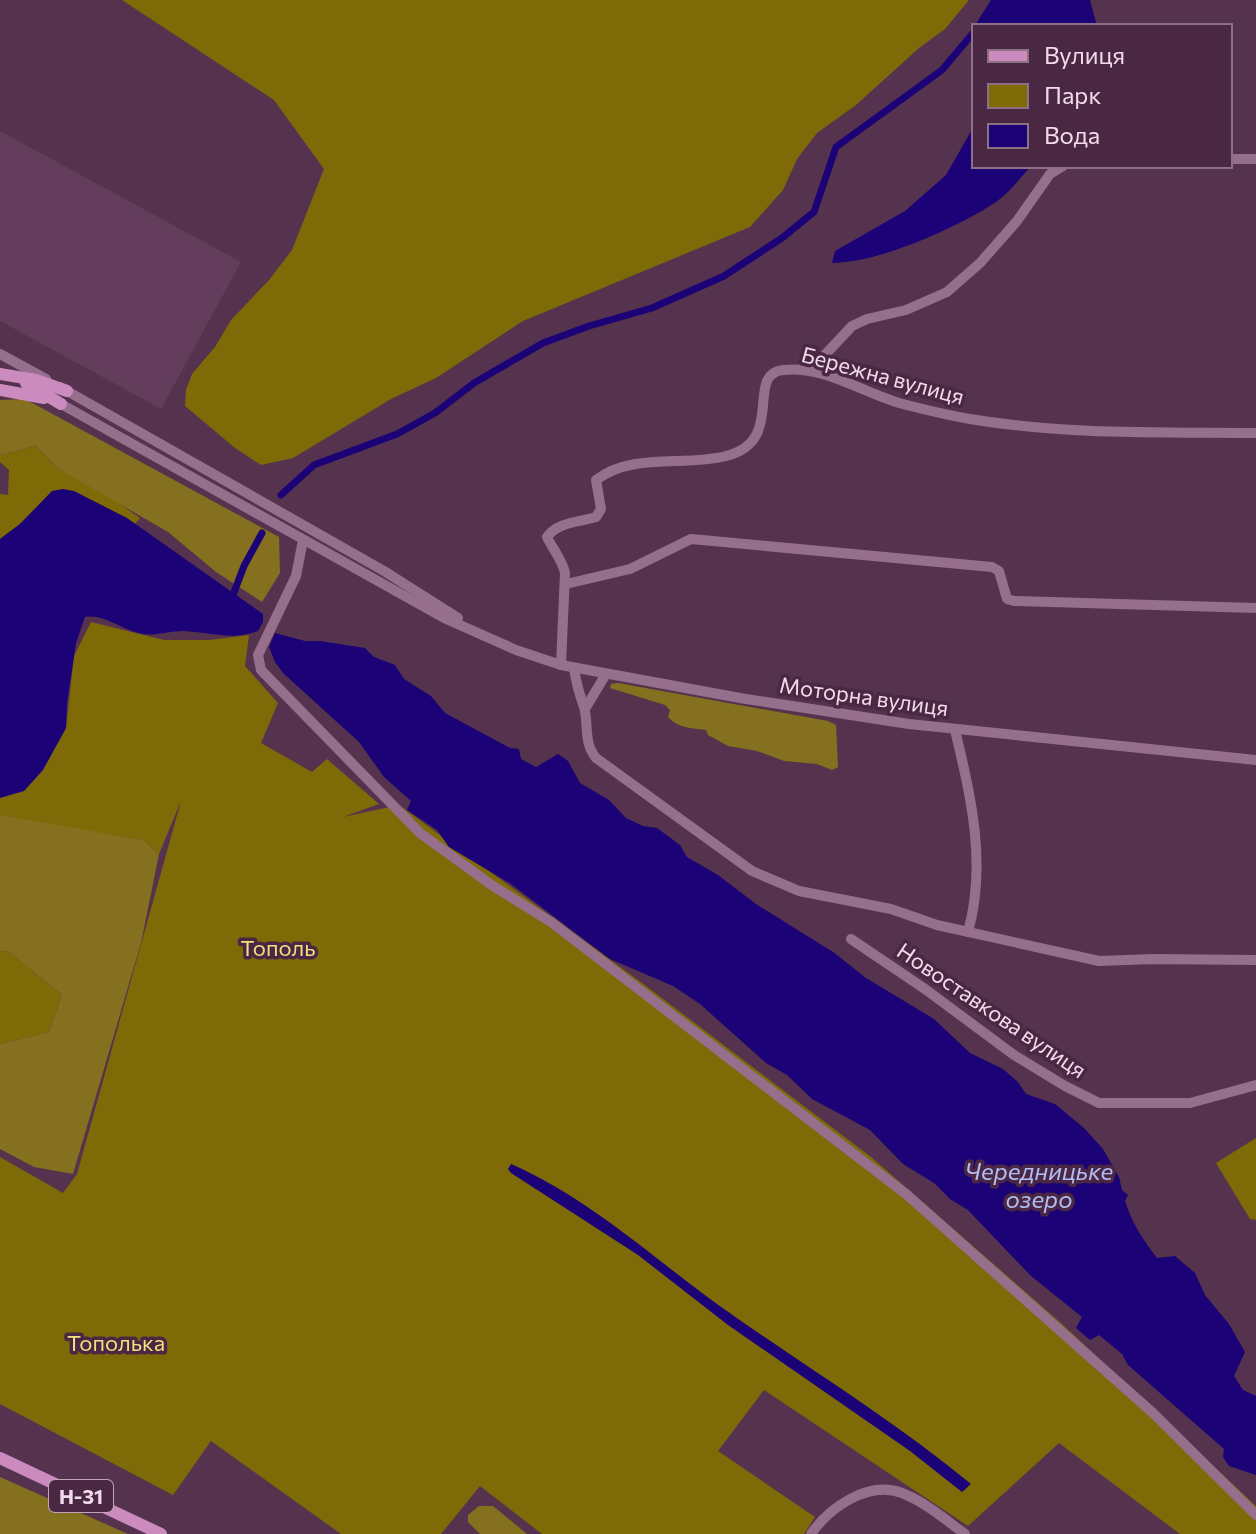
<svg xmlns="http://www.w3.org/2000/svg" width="1256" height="1534" viewBox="0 0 1256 1534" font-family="Commissioner,sans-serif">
  <rect width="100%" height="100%" fill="#55334e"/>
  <!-- built -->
  <polygon fill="#643c5c" points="0,131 241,262 161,409 0,321"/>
  <!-- green -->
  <g fill="#7f6a08">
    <polygon points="122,0 969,0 945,29 919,48 856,105 817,133 797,159 783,190 750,227 523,321 436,378 391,399 293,458 261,465 235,448 185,406 186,390 192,374 215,347 231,320 269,280 292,250 324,169 274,100"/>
    <polygon points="36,446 59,469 101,491 140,518 135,524 74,491 53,491 20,524 0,539 0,494 8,495 9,470 0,462 0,455"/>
    <polygon points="91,622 164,640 210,640 249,635 245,666 278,703 261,743 312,772 327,759 379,804 343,817 399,805 646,986 871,1157 1062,1324 1256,1506 1256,1534 1180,1534 1059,1443 968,1526 764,1390 718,1451 815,1517 804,1534 542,1534 480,1486 441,1534 341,1534 211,1441 173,1495 0,1404 0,1157 63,1193 77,1174 181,801 159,854 143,840 0,817 0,796 48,760 66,728 74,656"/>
    <polygon points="0,951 9,952 62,995 49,1032 0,1044"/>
    <polygon points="1256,1138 1256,1220 1250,1219 1216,1163"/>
  </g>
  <!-- forest -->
  <g fill="#84701e">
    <polygon points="25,399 279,537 280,573 262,602 216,572 168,532 59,469 36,446 0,455 0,400"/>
    <path d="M618 683 828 721 836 725 838 767 832 770 817 764 784 761 757 751 728 746 708 735 706 730C691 728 678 728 668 717L670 710 665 705 610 688 611 684Z"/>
    <polygon points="0,815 143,840 159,854 141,943 73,1174 34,1167 0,1149 0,1044 49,1032 62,995 9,952 0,951"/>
    <polygon points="0,1477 128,1534 0,1534"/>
    <polygon points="479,1506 493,1506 527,1534 480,1534 468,1522 468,1515"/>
  </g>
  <!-- water -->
  <g fill="#1b0276">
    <polygon points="991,0 1090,0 1097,26 986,26 979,19"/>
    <path d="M974 126V166H1031C1020 178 1009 193 996 202 957 228 878 263 832 263L835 251 905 211 946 175Z"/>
    <path d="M63 489 74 491 127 518 263 614V622L258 631C232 641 210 632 183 631 168 631 154 637 139 633 120 629 104 614 85 617L76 643 67 703 66 728 43 770 24 791 0 798V539L20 524 52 491Z"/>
    <path d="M275 633 305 641H320L365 648 374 657 395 665 404 679 431 696 445 713 510 748 519 749 521 759 536 767 558 754 568 761 580 783 609 800 626 818 643 826 657 828 680 845 687 857 718 875 756 904 833 952 866 978 934 1019 970 1053 1003 1069 1018 1082 1026 1094 1055 1104 1084 1128 1103 1149 1119 1177 1122 1190 1128 1195 1125 1201C1132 1223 1143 1240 1157 1258L1175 1256 1195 1273 1205 1295 1229 1324 1245 1352 1234 1376 1243 1390 1256 1396V1475L1229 1466 1223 1457 1224 1449 1128 1365 1122 1354 1099 1335 1090 1340 1076 1328 1082 1317 1031 1276 968 1210 950 1199 934 1183 903 1164 870 1130 812 1099 787 1075 766 1063 700 1004 673 986 610 959 511 884 449 847 437 830 407 810 411 801 384 777 359 742 283 673 275 662 269 647Z"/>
    <path d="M511 1164C587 1197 651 1256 717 1304 801 1364 891 1418 971 1484L962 1492 910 1451 728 1325 638 1255 511 1173 508 1169Z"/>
  </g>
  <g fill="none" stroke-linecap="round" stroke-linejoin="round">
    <!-- canal -->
    <g stroke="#1b0276" stroke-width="7">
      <polyline points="979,26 996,0"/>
      <polyline points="281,495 314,465 397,434 435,413 474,383 543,343 589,326 652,308 724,276 782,238 814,212 836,147 942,70 974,32"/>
      <polyline points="233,595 244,566 262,533"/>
    </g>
    <!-- minor -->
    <g stroke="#966f8d" stroke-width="10">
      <polyline points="1230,159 1256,159"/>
      <polyline points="0,354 46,379"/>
      <polyline points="801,369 822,358 852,326 867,319 906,310 947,292 980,263 1017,221 1050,174 1063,166"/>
      <polyline points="60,387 384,571 458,618"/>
      <polyline points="61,404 444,618 516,650 561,665 740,698 909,724 1256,760"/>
      <polyline points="303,540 296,576 258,655 261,670 420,833 493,886 551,922 906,1194 1153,1413 1256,1515"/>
      <polyline points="566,584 630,569 691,539 992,567 999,571 1007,599 1014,601 1256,608"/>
      <path d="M561 665 565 573C562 559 553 550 547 537 557 522 580 522 596 517L601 509 596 480C633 452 684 467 726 456 787 441 744 374 783 370 822 365 862 392 899 403 922 409 947 415 970 419 1065 435 1161 432 1256 433"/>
      <path d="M574 668C576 683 579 693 584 707 589 725 583 742 596 758L752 871 799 891 891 909 937 925 1099 961 1153 959 1256 960"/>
      <polyline points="585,709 606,674"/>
      <path d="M955 730C971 797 987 864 968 932"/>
      <polyline points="851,939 925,989 1014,1055 1065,1086 1099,1103 1190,1103 1256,1085"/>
      <path d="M811 1534C829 1508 868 1480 902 1493 925 1502 946 1520 965 1534"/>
    </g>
    <!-- major -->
    <g stroke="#cc8bbe" stroke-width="12">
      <polyline points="0,374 36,380 67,391"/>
      <polyline points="26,383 61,404"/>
      <polyline points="0,390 44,398"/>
      <polyline points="0,1458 161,1534"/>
    </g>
  </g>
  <g text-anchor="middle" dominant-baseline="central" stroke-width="7" stroke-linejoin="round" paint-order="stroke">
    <!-- shield labels -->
    <rect fill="#4a2843" stroke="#bfa5b9" stroke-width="2" x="49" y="1480" width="64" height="32" rx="6"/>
    <g font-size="20" font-weight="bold" fill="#f1dbeb">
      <text x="81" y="1496">Н-31</text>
    </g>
    <!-- street labels -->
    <g font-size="22" fill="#f1dbeb" stroke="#4a2843">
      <text transform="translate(883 375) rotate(15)">Бережна вулиця</text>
      <text transform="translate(864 696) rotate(8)">Моторна вулиця</text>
      <text transform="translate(992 1010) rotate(34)">Новоставкова вулиця</text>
    </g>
    <!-- park labels -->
    <g font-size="22" fill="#f7de7e" stroke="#4a2843">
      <text x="278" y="947">Тополь</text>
      <text x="116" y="1342">Тополька</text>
    </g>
    <!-- water labels -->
    <g font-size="24" font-style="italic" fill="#b1bdf4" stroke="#4a2843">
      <text x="1039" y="1170">Чередницьке<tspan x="1039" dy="28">озеро</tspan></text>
    </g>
  </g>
  <!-- legend -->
  <rect x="972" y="24" width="260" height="144" fill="#4a2843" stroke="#8d7086" stroke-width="2"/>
  <rect x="988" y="50" width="40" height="12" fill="#cc8bbe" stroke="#8d7086" stroke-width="2"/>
  <text x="1044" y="64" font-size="24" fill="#f1dbeb">Вулиця</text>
  <rect x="988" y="84" width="40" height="24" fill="#7f6a08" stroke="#8d7086" stroke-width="2"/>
  <text x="1044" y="104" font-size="24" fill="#f1dbeb">Парк</text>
  <rect x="988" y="124" width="40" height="24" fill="#1b0276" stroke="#8d7086" stroke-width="2"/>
  <text x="1044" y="144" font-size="24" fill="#f1dbeb">Вода</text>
</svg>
